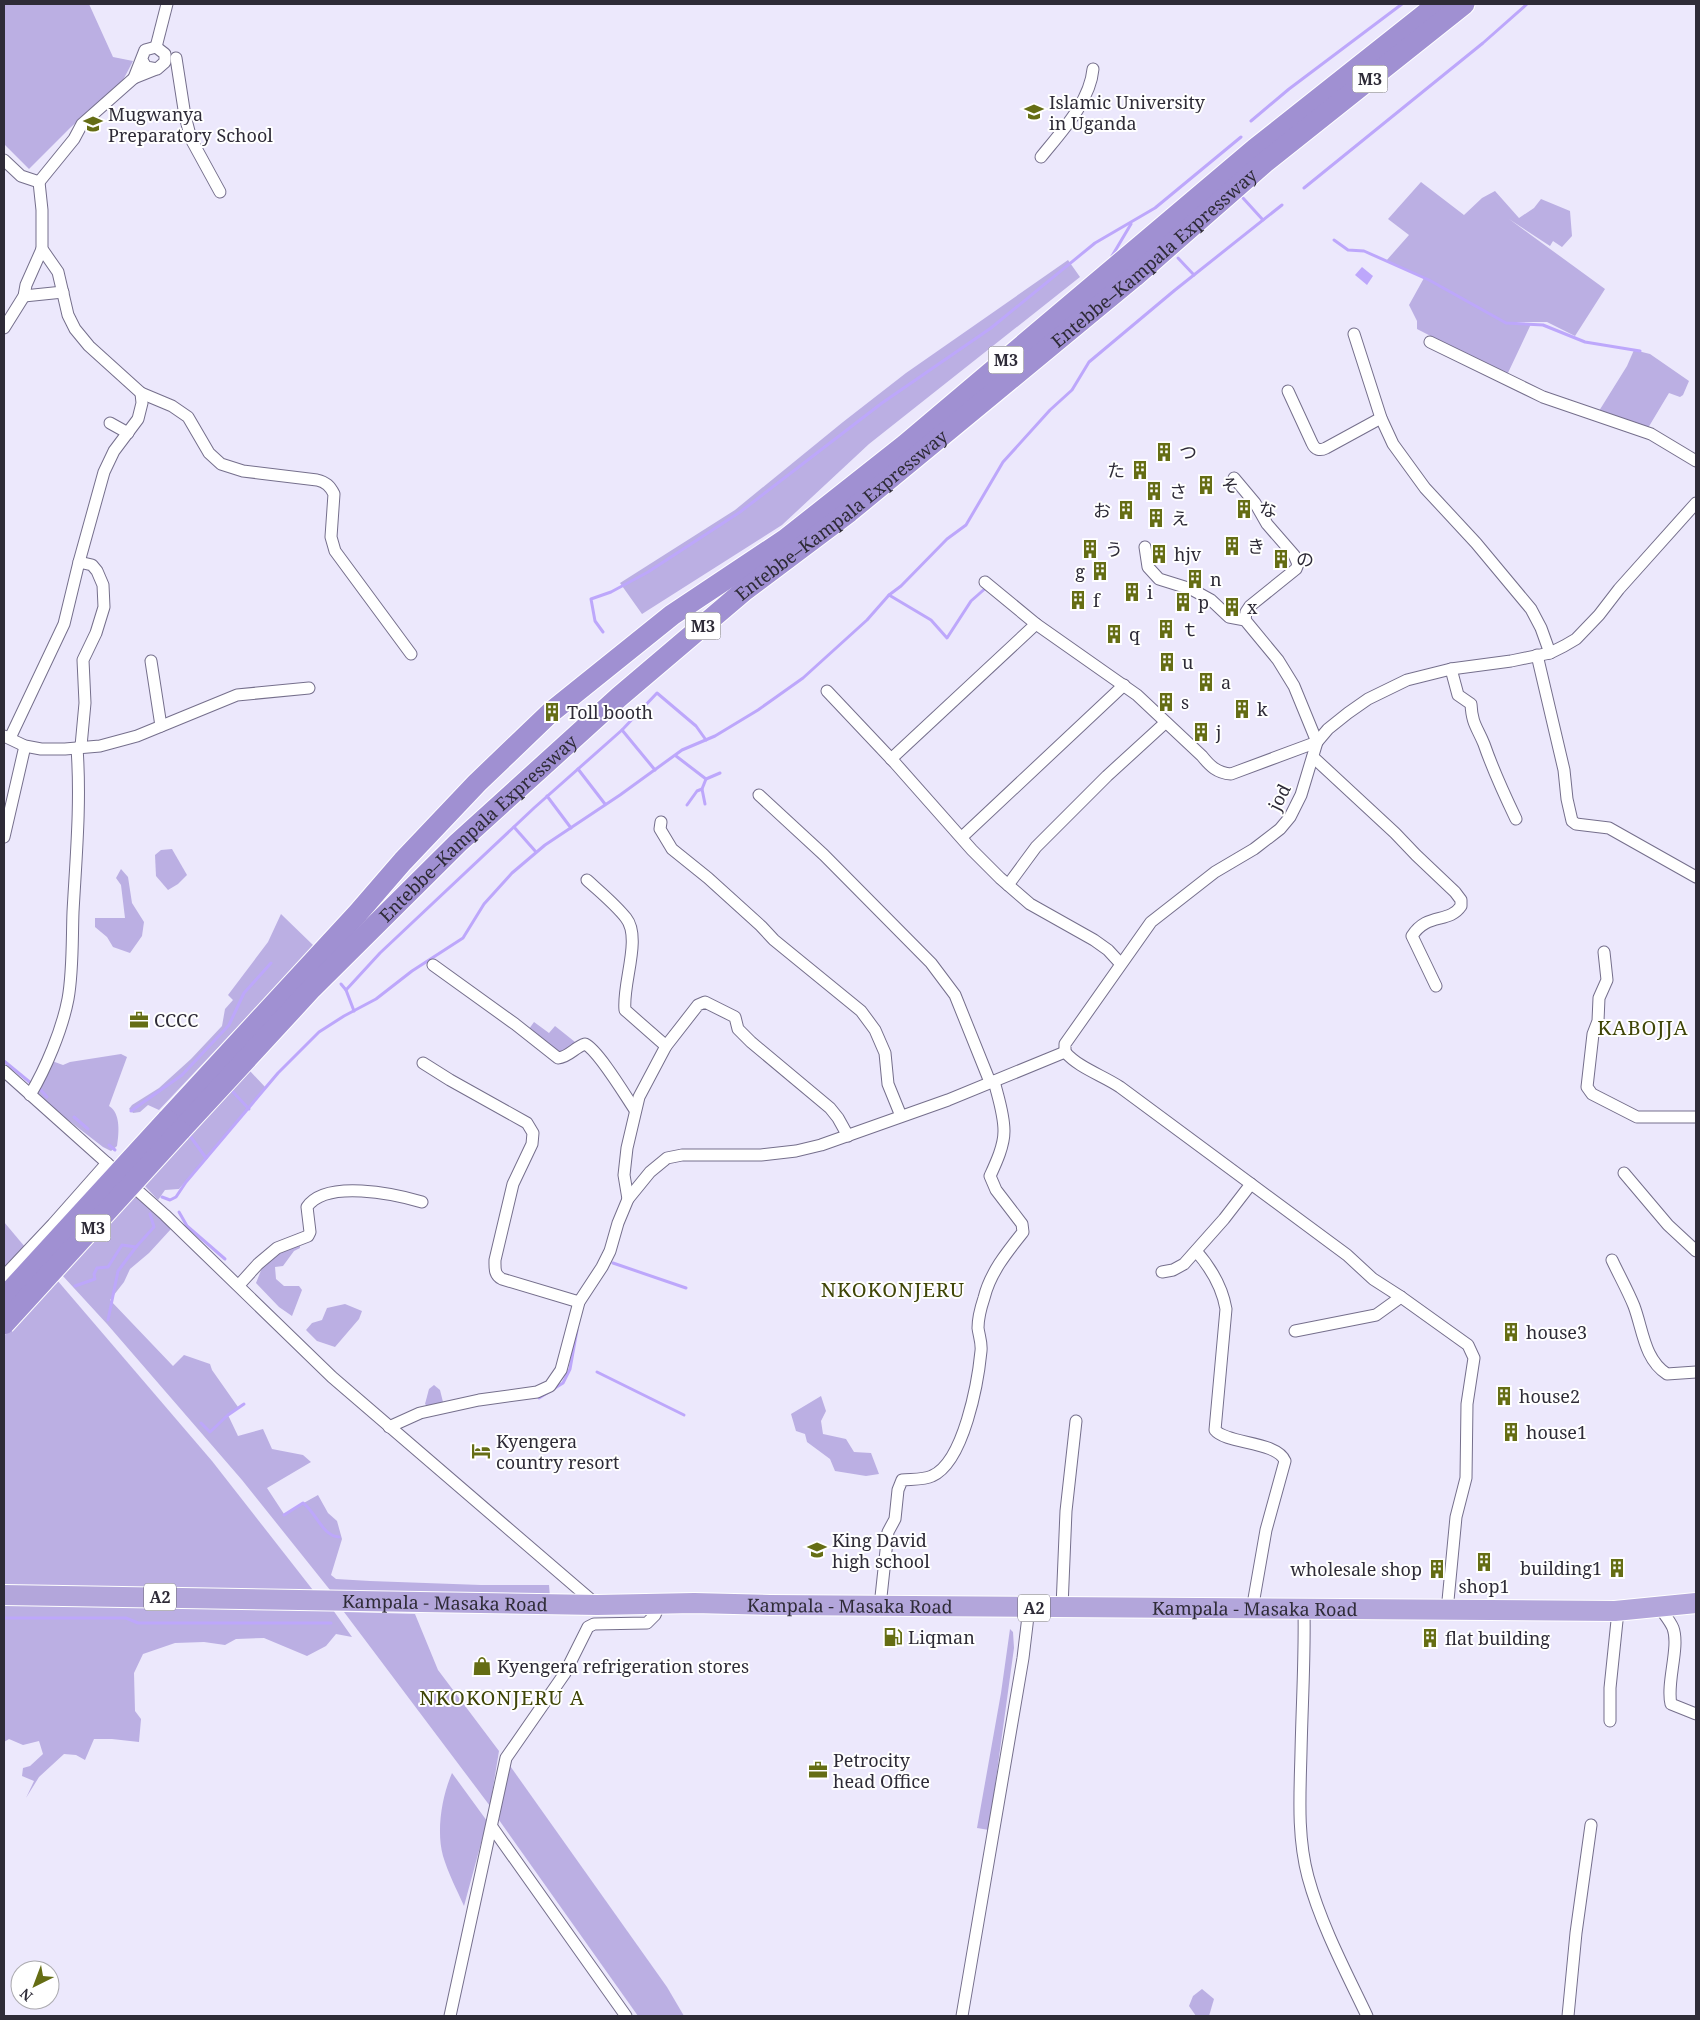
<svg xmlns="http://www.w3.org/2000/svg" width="1700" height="2020" viewBox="0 0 1700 2020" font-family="'Noto Serif','Noto Sans SC','Noto Sans JP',serif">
  <rect width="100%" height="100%" fill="#ece8fc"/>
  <!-- green -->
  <g fill="#bbafe3">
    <polygon points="4,4 89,4 113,57 133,61 122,82 71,127 29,169 4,144"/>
    <polygon points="1421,182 1464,215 1482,198 1495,191 1519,218 1534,208 1541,199 1570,211 1572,236 1562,247 1553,241 1550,246 1509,219 1605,289 1575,336 1547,322 1503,322 1531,324 1507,375 1417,329 1417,321 1409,305 1424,278 1386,261 1409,235 1388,219"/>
    <polygon points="1068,260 1080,277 869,444 782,525 642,614 620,583 735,510 843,422 906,373"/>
    <polygon points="1634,350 1650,354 1689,381 1683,395 1680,397 1669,393 1648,428 1599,411 1627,366"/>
    <polygon points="172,849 187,875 178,884 168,890 156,876 155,855 161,850"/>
    <polygon points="121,869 128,877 132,903 144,922 142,936 130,953 113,947 107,937 95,927 95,918 125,918 121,885 116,878"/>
    <polygon points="281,914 314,946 159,1110 148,1105 140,1112 133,1113 129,1109 132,1105 159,1088 191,1059 222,1026 225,1009 233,1000 228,995 268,942"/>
    <polygon points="534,1022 549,1033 555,1026 575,1042 563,1057 529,1029"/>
    <path d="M121 1054 127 1057 109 1106C121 1113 119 1134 117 1146L111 1151 103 1147 37 1096 52 1061 63 1065 70 1062Z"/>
    <polygon points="250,1071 266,1088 179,1189 165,1190 158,1200 144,1185"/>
    <polygon points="134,1196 151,1209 171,1229 149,1253 130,1269 124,1282 110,1300 173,1366 184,1355 210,1364 212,1370 238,1407 228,1415 238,1436 263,1429 272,1449 303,1455 311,1462 267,1488 284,1514 318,1495 328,1513 337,1521 342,1539 331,1575 336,1579 370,1581 481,1585 549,1585 550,1597 334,1595 242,1480 107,1324 62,1275"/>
    <polygon points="4,1222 25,1247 4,1271"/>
    <polygon points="300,1245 300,1248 294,1251 283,1266 275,1267 276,1279 284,1286 299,1286 302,1290 292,1316 279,1307 256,1283 262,1268 278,1250"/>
    <polygon points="57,1280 212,1461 316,1594 4,1589 4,1336"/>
    <polygon points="345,1304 362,1311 359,1319 335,1347 317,1341 306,1330 312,1323 322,1320 327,1308"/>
    <polygon points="434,1385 440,1390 443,1402 427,1406 425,1404 429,1389"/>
    <polygon points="821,1396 826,1411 821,1421 823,1434 846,1439 854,1452 871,1453 879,1474 866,1476 835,1471 830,1459 807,1442 805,1434 796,1431 791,1414"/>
    <polygon points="4,1604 333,1610 352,1637 336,1634 326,1646 307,1656 264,1638 236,1639 225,1645 204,1642 175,1643 143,1654 134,1673 135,1711 141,1719 139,1742 112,1739 94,1739 85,1760 76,1755 64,1754 39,1777 26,1798 34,1781 22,1776 23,1768 30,1766 43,1754 39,1741 23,1745 9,1739 4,1742"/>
    <polygon points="344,1612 415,1614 438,1670 499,1751 490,1806"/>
    <polygon points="1010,1629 1013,1632 1014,1648 989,1830 977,1828 1001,1693"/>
    <polygon points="508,1763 667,1987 684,2016 638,2016 499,1820"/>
    <path d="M452 1773 487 1821 464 1906C457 1890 448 1873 443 1856 436 1831 442 1796 452 1773Z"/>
    <polygon points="1202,1989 1214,1999 1209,2016 1196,2016 1189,2006 1193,1996"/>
  </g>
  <!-- water -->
  <polygon fill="#bda7fb" points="1362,267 1373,276 1367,285 1355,275"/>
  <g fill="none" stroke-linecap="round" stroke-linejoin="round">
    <!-- stream -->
    <g stroke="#bda7fb" stroke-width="3">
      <polyline points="1251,121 1289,89 1402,4"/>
      <polyline points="1304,188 1483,43 1527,4"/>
      <polyline points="1243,198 1263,220"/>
      <polyline points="1334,240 1348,250 1364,251 1429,280 1506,323 1543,325 1585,342 1640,351"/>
      <polyline points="1112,256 1131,224"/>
      <polyline points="1178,258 1194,275"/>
      <polyline points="889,595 931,620 947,638 971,601 988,586"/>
      <polyline points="603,632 595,621 591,599 611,592 648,572 740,512 882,403 991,328 1095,243 1155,208 1241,137"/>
      <polyline points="622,730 655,770"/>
      <polyline points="676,756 706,779 702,789 697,791 687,805"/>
      <polyline points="578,769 605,804"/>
      <polyline points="706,779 720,773"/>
      <polyline points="702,789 705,804"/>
      <polyline points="547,796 571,828"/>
      <polyline points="514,827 536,852"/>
      <polyline points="341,984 346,990 354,1011"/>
      <polyline points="346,990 380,953 534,808 622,730 657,693 696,726 706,740"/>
      <polyline points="4,1061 32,1084"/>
      <polyline points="40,1089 47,1097"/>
      <polyline points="233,1092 249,1109"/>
      <polyline points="131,1111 182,1075 229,1025 244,993 271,963"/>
      <polyline points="74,1117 88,1129"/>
      <polyline points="190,1136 206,1158"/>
      <polyline points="109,1145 115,1150"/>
      <polyline points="162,1197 170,1200 176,1197 186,1182 278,1073 319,1032 344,1016 376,999 412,971 463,938 484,904 512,873 545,845 620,795 682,750 715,736 758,710 803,678 867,620 889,595 901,586 947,539 966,525 1003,462 1050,410 1072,390 1089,362 1175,290 1282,205"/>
      <polyline points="179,1212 187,1226 225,1259"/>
      <polyline points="613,1263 686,1288"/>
      <polyline points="75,1286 95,1279 94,1274 97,1268 108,1267 122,1245 136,1247"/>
      <polyline points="108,1320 118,1271 136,1247 154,1227 150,1214"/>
      <polyline points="597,1372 684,1415"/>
      <polyline points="539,1398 563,1383 570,1369 577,1330"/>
      <polyline points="201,1423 210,1432 228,1415 244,1404"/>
      <path d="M284 1515 303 1503C316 1512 322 1536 339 1537"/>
      <polyline points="4,1618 126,1618 138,1623 331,1623"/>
    </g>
    <!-- minor casing -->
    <g stroke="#756f8c" stroke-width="13">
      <g id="minor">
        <polyline points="156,47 167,4"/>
        <polyline points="176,58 185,116 191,139 220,192"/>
        <polyline points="134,78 145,50 156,47 165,54 165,62 157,69 146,67 142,60"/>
        <path d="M1041 157C1061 132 1090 102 1093 69"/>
        <path d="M4 160 21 176 39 182 42 210V249L58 272 68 315 75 329 89 346 141 393 172 406 188 417 209 453 221 464 243 471 317 480C326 482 330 486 334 494L331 537 335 551 411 654"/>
        <polyline points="39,182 74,139 82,124 134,78 154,70"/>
        <polyline points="24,296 63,292"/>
        <polyline points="4,328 24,296 26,285 42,249"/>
        <polyline points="1354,334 1381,418 1393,444 1425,488 1476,543 1531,609 1541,628 1550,653"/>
        <polyline points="1430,342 1543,397 1651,434 1696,461"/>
        <path d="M1288 391 1312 443C1315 450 1320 451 1326 448L1381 418"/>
        <polyline points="110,423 128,433"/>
        <polyline points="1234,478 1255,503 1267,524 1294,555 1298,564 1296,569 1250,606 1246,612 1245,620"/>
        <polyline points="79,562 92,565 97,571 103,585 104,607 96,633 83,660 85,703 81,746"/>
        <path d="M985 582 1036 624 1137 695 1202 756C1210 766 1217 773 1231 774L1317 742 1328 729 1348 713 1368 699 1407 680 1451 669 1511 661 1550 653 1564 646 1576 639 1599 615 1619 589 1696 503"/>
        <polyline points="1537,655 1564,770 1567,799 1572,821 1576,824 1609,828 1696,877"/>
        <polyline points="151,661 161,726"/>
        <path d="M1451 669 1458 695 1471 704C1472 724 1477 727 1484 744 1493 770 1504 794 1516 819"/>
        <polyline points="827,691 895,763 972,850 1000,878 1030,904 1094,940 1108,950 1120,963"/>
        <polyline points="4,736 25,746 41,749 65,749 100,746 137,736 237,695 309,688"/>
        <polyline points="10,738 64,624 79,562 104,472 114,451 138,419 142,403 141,393"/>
        <path d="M1313 757 1395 833 1416 855 1455 892 1461 900V906C1449 924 1427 912 1412 936L1436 986"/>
        <polyline points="891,759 1036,624"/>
        <polyline points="759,795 824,855 931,963 955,995 990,1082"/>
        <polyline points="661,822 660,829 672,849 708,878 761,926 774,940 861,1011 875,1030 885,1053 888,1084 901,1116"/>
        <polyline points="4,837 25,746"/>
        <polyline points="962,837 1124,685"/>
        <path d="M587 880C600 892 615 904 626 918 642 938 622 984 625 1010L666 1046"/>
        <polyline points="1008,885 1036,847 1107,776 1165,723"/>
        <polyline points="1604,952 1607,980 1599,998 1598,1021 1593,1034 1587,1087 1592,1094 1637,1117 1696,1117"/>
        <path d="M433 965 515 1024 558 1058C569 1057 575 1047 585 1044 598 1050 625 1095 635 1110"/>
        <path d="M1065 1052C1079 1068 1102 1075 1120 1087L1347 1255 1373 1279 1401 1297 1468 1345 1474 1358 1467 1404 1466 1478 1456 1517 1447 1611"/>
        <polyline points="1065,1052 1065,1044 1151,922 1215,872 1254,849 1280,829 1290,817 1301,795 1317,742 1294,686 1278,660 1245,620 1229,617 1211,600 1191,589 1159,579 1148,567 1145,547"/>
        <path d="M423 1063 450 1080 527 1123 533 1133 532 1144 513 1184 495 1260C495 1268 494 1275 502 1279L579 1302"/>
        <polyline points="4,1071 165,1215 332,1377 597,1605"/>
        <path d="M30 1095C46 1068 62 1030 68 999 73 972 72 939 73 912 76 857 81 803 77 748"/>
        <polyline points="1624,1173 1668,1225 1696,1251"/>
        <polyline points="628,1199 624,1175 627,1148 639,1097 666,1046 698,1005 705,1002 735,1017 738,1029 751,1042 830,1108 838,1118 848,1136"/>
        <path d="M1196 1251C1211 1268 1222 1286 1226 1309L1215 1430C1226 1444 1277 1441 1285 1461L1266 1530 1252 1610"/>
        <path d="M1612 1260C1619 1275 1628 1291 1634 1306 1643 1330 1644 1359 1667 1374L1696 1372"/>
        <polyline points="1162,1272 1173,1270 1184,1264 1224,1219 1251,1184"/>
        <polyline points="4,1276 53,1224 107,1163"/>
        <path d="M239 1285 258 1264 277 1248 308 1236 310 1232 307 1207C326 1179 395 1194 422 1202"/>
        <polyline points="1295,1331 1376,1315 1401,1297"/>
        <polyline points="389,1427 420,1413 479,1400 537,1392 550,1386 561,1370 579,1302 602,1267 610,1251 618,1223 628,1199 650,1172 667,1158 682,1155 761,1155 796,1151 821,1145 948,1100 1065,1052"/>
        <path d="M880 1606 888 1532 895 1519 898 1490 902 1480C911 1479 924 1480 932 1476 964 1462 978 1382 981 1351 982 1343 979 1336 978 1328 978 1319 981 1307 984 1298 990 1273 1007 1252 1023 1232L1022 1224 996 1190 990 1176C996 1163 1004 1146 1004 1131 1004 1114 998 1097 994 1081"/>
        <polyline points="1062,1607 1066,1511 1076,1421"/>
        <path d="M1660 1608C1664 1614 1670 1621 1673 1628 1680 1647 1666 1683 1671 1704L1696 1714"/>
        <path d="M1304 1609C1305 1657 1302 1704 1301 1752 1300 1794 1297 1836 1308 1877 1321 1925 1346 1972 1367 2016"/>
        <polyline points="1610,1721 1610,1688 1618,1611"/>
        <polyline points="492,1827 626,2016"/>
        <polyline points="450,2016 506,1758 565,1673 588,1627 594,1624 647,1623 655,1615 660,1603"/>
        <polyline points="962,2016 1023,1658 1029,1608"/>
        <polyline points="1568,2016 1576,1933 1591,1825"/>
      </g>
    </g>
    <!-- trunk casing -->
    <g stroke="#fff" stroke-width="22">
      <g id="trunk">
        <path id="s1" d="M4 1595 597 1605 694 1603 770 1605 1615 1611 1696 1603"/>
      </g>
    </g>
    <!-- motorway casing -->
    <g stroke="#fff" stroke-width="23">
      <g id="motorway">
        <polyline points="167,1120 358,913 403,861 477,783 550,713 672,615 786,539 905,445 1255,149 1438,4"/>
        <path id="s2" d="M180 1131 312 988 458 843 619 697 745 590 849 512 945 433 1134 277 1264 163 1464 4"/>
      </g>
    </g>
    <!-- minor -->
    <use href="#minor" stroke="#fff" stroke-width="11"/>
    <!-- trunk -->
    <use href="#trunk" stroke="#b3a6db" stroke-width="20"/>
    <!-- motorway -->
    <use href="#motorway" stroke="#a090d2" stroke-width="21"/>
    <!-- motorway-bridge casing -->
    <g stroke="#fff" stroke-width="23" stroke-linecap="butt">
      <g id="motorway-bridge">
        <polyline points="4,1298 167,1120"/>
        <polyline points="4,1324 180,1131"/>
      </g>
    </g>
    <!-- motorway-bridge -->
    <use href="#motorway-bridge" stroke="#a090d2" stroke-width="21"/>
  </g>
  <!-- icons -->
  <defs>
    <g id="university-bare" transform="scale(1.5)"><path d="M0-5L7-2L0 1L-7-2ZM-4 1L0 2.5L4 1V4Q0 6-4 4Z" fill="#656d14" stroke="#fff" stroke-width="2.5" paint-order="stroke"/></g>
    <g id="school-bare" transform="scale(1.5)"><path d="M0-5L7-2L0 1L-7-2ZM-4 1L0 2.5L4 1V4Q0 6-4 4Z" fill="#656d14" stroke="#fff" stroke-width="2.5" paint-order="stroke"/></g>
    <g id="building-bare" transform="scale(1.5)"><path d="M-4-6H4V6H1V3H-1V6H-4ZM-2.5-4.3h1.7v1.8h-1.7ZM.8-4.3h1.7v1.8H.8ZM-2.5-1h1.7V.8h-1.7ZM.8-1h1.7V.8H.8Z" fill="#656d14" stroke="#fff" stroke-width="2.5" paint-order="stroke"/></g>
    <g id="office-bare" transform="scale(1.5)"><path d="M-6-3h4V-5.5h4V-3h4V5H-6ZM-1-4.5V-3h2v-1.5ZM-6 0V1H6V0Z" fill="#656d14" stroke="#fff" stroke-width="2.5" paint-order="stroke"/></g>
    <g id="hotel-bare" transform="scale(1.5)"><path d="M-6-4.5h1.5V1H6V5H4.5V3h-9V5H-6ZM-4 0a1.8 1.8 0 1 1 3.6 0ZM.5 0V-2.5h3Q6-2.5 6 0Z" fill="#656d14" stroke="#fff" stroke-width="2.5" paint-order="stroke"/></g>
    <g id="fuel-bare" transform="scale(1.5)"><path d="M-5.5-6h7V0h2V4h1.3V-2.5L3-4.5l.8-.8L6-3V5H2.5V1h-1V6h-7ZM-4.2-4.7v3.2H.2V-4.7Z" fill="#656d14" stroke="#fff" stroke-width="2.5" paint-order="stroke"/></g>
    <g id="shop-bare" transform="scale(1.5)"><path d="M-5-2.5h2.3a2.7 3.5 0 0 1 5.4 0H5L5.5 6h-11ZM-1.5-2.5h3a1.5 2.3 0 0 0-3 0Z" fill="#656d14" stroke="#fff" stroke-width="2.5" paint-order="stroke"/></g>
  </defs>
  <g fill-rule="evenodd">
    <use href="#university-bare" x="1034" y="112"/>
    <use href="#school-bare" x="93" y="124"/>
    <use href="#building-bare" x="1164" y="452"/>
    <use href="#building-bare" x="1140" y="470"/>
    <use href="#building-bare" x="1206" y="485"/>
    <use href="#building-bare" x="1154" y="491"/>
    <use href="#building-bare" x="1244" y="509"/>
    <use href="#building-bare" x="1126" y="510"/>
    <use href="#building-bare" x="1156" y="518"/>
    <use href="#building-bare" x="1232" y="546"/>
    <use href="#building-bare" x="1090" y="549"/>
    <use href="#building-bare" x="1159" y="554"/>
    <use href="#building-bare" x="1281" y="559"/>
    <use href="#building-bare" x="1100" y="571"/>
    <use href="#building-bare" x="1195" y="579"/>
    <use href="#building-bare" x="1132" y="592"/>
    <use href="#building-bare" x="1078" y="600"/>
    <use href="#building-bare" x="1183" y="602"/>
    <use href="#building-bare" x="1232" y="607"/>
    <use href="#building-bare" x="1166" y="629"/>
    <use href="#building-bare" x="1114" y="634"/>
    <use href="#building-bare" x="1167" y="662"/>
    <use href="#building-bare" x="1206" y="682"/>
    <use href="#building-bare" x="1166" y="702"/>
    <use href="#building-bare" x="1242" y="709"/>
    <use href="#building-bare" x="552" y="712"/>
    <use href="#building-bare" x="1201" y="732"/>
    <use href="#office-bare" x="139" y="1020"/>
    <use href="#building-bare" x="1511" y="1332"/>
    <use href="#building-bare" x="1504" y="1396"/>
    <use href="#building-bare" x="1511" y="1432"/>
    <use href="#hotel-bare" x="481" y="1451"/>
    <use href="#school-bare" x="817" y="1550"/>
    <use href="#building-bare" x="1484" y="1562"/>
    <use href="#building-bare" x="1617" y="1568"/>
    <use href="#building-bare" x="1437" y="1569"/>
    <use href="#fuel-bare" x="893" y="1637"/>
    <use href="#building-bare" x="1430" y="1638"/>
    <use href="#shop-bare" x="482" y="1666"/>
    <use href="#office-bare" x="818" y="1770"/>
  </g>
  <g text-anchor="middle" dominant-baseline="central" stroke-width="4" stroke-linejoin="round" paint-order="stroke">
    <!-- shield labels -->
    <g fill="#fff" stroke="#6d6b73" stroke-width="1">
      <rect x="1352.5" y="65.5" width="35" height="27" rx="4"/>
      <rect x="988.5" y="346.5" width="35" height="27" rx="4"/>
      <rect x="685.5" y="612.5" width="35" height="27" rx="4"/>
      <rect x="75.5" y="1214.5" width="35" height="27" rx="4"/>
      <rect x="144" y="1583.5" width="32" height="27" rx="4"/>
      <rect x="1018" y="1594.5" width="32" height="27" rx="4"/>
    </g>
    <g font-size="16" font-weight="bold" fill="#2e2b37">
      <text x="1370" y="79">M3</text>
      <text x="1006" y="360">M3</text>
      <text x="703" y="626">M3</text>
      <text x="93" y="1228">M3</text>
      <text x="160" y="1597">A2</text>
      <text x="1034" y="1608">A2</text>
    </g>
    <!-- poi labels -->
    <g font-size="18" fill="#2e2b37" stroke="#fff" text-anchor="start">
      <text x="1049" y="102">Islamic University<tspan x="1049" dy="21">in Uganda</tspan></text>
      <text x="108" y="114">Mugwanya<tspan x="108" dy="21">Preparatory School</tspan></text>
      <text x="1179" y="452">つ</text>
      <text x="1125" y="470" text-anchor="end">た</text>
      <text x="1221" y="485">そ</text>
      <text x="1169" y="491">さ</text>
      <text x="1259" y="509">な</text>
      <text x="1111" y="510" text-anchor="end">お</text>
      <text x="1171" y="518">え</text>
      <text x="1247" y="546">き</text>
      <text x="1105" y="549">う</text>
      <text x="1174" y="554">hjv</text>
      <text x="1296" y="559">の</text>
      <text x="1085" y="571" text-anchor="end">g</text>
      <text x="1210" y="579">n</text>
      <text x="1147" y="592">i</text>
      <text x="1093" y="600">f</text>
      <text x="1198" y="602">p</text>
      <text x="1247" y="607">x</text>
      <text x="1181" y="629">ｔ</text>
      <text x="1129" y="634">q</text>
      <text x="1182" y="662">u</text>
      <text x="1221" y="682">a</text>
      <text x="1181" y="702">s</text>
      <text x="1257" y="709">k</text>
      <text x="567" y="712">Toll booth</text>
      <text x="1216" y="732">j</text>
      <text x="154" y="1020">CCCC</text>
      <text x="1526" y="1332">house3</text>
      <text x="1519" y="1396">house2</text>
      <text x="1526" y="1432">house1</text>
      <text x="496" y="1441">Kyengera<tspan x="496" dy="21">country resort</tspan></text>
      <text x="832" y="1540">King David<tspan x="832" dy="21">high school</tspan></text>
      <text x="1602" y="1568" text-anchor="end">building1</text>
      <text x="1422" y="1569" text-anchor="end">wholesale shop</text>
      <text x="1484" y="1586" text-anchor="middle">shop1</text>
      <text x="908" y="1637">Liqman</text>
      <text x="1445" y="1638">flat building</text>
      <text x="497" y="1666">Kyengera refrigeration stores</text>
      <text x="833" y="1760">Petrocity<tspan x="833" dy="21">head Office</tspan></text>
    </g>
    <!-- street labels -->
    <g font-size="18" fill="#2e2b37" stroke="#fff">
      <text stroke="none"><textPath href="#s2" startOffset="1310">Entebbe–Kampala Expressway</textPath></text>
      <text stroke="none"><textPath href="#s2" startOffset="905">Entebbe–Kampala Expressway</textPath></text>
      <text transform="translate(1279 797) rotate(-63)">jod</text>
      <text stroke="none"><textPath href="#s2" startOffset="425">Entebbe–Kampala Expressway</textPath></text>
      <text stroke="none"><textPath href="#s1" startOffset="441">Kampala - Masaka Road</textPath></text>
      <text stroke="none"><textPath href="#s1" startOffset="846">Kampala - Masaka Road</textPath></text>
      <text stroke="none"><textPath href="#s1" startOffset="1251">Kampala - Masaka Road</textPath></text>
    </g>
    <!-- quarter labels -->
    <g font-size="20" letter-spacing="1" fill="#3f4507" stroke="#fff">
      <text x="1643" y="1027">KABOJJA</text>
      <text x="893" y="1289">NKOKONJERU</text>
      <text x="502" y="1697">NKOKONJERU A</text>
    </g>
  </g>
  <!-- border -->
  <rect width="1700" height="2020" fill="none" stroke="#2e2b37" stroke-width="10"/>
  <!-- north arrow -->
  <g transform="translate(35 1985) rotate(222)"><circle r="24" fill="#ffffff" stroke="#abaaaf"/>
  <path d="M0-4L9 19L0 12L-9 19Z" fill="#656d14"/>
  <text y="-8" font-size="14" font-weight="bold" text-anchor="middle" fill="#2e2b37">N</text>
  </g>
</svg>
